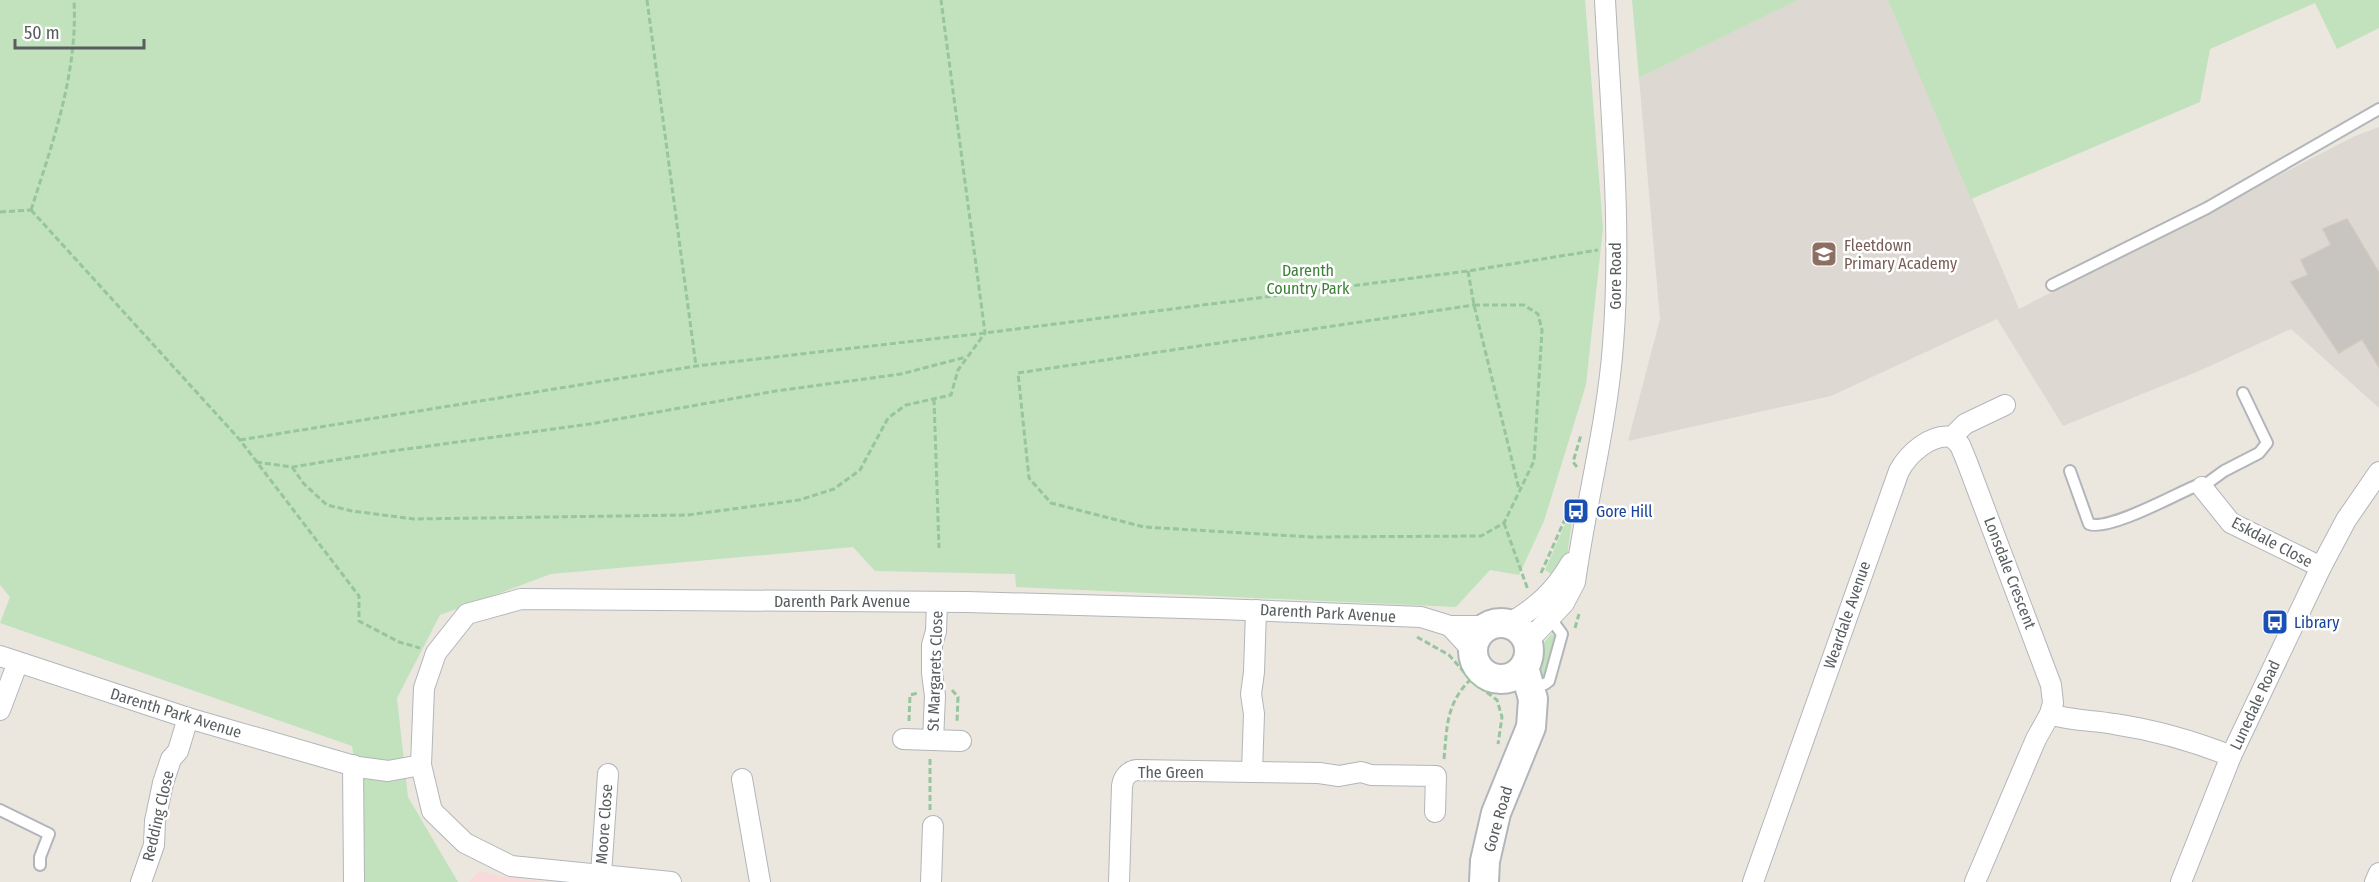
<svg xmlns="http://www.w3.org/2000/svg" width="2379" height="882" viewBox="0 0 2379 882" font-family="'Fira Sans Condensed',sans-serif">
  <rect width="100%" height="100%" fill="#ebe7df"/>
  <!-- education -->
  <polygon fill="#ddd8d1" points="1798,0 1888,0 2019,309 2355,136 2379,127 2379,408 2291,329 2199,371 2063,426 1997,319 1831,396 1628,441 1660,319 1639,78"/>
  <!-- medical -->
  <polygon fill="#f9dadb" points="479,871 501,876 544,882 469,882"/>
  <!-- green -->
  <g fill="#c1e2bc">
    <polygon points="0,0 1585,0 1603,228 1586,385 1544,521 1519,575 1490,570 1456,607 1016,587 1015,574 875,571 853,547 551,574 440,615 397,698 408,797 458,882 355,882 360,792 352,746 0,623 10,597 0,585"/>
    <polygon points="1632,0 1798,0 1639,78"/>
    <polygon points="1888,0 2379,0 2379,28 2337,49 2315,3 2210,49 2200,102 1971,199"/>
    <polygon points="1567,520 1572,520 1567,557 1553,575 1545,570"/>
    <path d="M1552 634 1556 638 1545 674 1540 677C1537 660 1539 645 1552 634Z"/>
  </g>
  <!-- building -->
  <polygon fill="#c8c4bf" stroke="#cfc8be" stroke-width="1.5" points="2347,219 2379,273 2379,367 2362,339 2339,353 2291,282 2308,275 2301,260 2331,245 2323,229"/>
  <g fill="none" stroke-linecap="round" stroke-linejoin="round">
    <!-- lane casing -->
    <g stroke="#b2b6ba" stroke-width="14">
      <g id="lane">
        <polyline points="2052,285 2207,208 2379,109"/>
        <path d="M2070 471 2089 524C2108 531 2171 497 2191 488L2198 485 2202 487 2224 471 2259 453 2267 443 2243 393"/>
        <polyline points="1531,687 1545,684 1549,681 1562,634 1551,619"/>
        <polyline points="0,810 49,834 40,857 40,865"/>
      </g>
    </g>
    <!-- street casing -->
    <g stroke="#b2b6ba" stroke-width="22">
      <g id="street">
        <path d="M1952 437 1960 445 1967 462 2051 685 2053 703 2050 714C2071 721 2092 720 2114 724 2155 730 2193 741 2231 756"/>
        <polyline points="2202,487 2231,523 2321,567"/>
        <path d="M1508 624C1536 608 1555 591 1571 563"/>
        <polyline points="1450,626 1473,651"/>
        <path d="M1528 641 1564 603 1575 582C1586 502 1607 425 1613 345 1622 230 1611 114 1605 0"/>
        <polyline points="0,656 188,718 358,767 388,771 421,765 424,688 436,653 467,614 521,599 967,602 1219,609 1421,617 1450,626 1488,626"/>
        <polyline points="0,710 18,662"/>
        <polyline points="903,739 961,741"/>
        <polyline points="933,740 935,696 932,673 932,645 936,631 937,602"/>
        <polyline points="353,765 354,882"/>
        <polyline points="421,765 432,811 465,843 511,866 671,882"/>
        <polyline points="1252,772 1319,773 1339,776 1361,772 1371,775 1436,776 1435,812"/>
        <polyline points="742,779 760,882"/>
        <polyline points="601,874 608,774"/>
        <polyline points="141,882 154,845 155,821 163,783 171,759 178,751 188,718"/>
        <polyline points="931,882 933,826"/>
        <path d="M1119 882 1122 786C1123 778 1128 771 1137 770L1252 772 1254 714 1251 694 1254 672 1256 610"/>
        <path d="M1753 882 1899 471C1908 454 1931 433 1952 437L1965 424 2005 405"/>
        <polyline points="1975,882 2036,739 2050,714"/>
        <polyline points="2181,882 2231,756 2321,567 2346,520 2379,472"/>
        <polyline points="2375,882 2379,873"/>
      </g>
    </g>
    <!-- secondary casing -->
    <g stroke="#b1b6ba" stroke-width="32">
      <g id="secondary">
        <circle cx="1501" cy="651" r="28"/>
        <polyline points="1484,882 1485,861 1496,813 1531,727 1533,699 1524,667"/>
      </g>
    </g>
    <!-- path -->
    <g stroke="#97c59e" stroke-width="3" stroke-dasharray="6 3" stroke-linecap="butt">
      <polyline points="647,0 696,366"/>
      <polyline points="31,210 240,440 359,596 359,621 399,642 420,648"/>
      <path d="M31 210C53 142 78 72 74 0"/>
      <polyline points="0,212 31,210"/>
      <polyline points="1468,271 1474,305 1519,489"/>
      <polygon points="1474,305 1524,305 1538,314 1542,330 1534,461 1504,523 1481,536 1311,537 1144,527 1051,503 1029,478 1018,373"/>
      <polyline points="934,399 939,548"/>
      <polyline points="240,440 696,366 985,333 1468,271 1598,250"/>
      <polyline points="256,462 292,467 392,451 590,424 776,391 901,374 966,357"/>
      <polyline points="292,467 304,484 327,505 352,511 414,519 688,515 799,500 834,489 860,470 888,418 906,405 951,395 958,370 985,333 941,0"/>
      <polyline points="1577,467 1573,462 1581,435"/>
      <polyline points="1504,523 1528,590"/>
      <polyline points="1541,573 1566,517"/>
      <polyline points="1575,628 1579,614"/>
      <polyline points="1417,637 1449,655 1473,682 1497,700 1502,717 1498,744"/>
      <polyline points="952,690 958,697 957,723"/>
      <polyline points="909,721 910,695 918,693"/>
      <path d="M1444 759C1447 727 1446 704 1470 680"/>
      <polyline points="930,810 930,757"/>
    </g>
    <!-- lane -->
    <use href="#lane" stroke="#fff" stroke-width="10"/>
    <!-- street -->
    <use href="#street" stroke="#fff" stroke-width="20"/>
    <!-- secondary -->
    <use href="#secondary" stroke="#fff" stroke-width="28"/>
  </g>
  <!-- icons -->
  <defs>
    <g id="school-square" transform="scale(1.35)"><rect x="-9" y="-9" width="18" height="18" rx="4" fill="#8d6e63" stroke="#fff"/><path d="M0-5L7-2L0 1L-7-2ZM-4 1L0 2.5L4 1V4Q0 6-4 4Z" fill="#fff"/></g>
    <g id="bus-square" transform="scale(1.35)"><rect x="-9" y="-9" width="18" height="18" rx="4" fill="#1a4fb4" stroke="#fff"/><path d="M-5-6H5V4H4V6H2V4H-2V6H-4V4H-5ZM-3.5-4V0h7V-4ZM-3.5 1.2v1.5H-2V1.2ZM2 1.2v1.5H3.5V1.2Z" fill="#fff"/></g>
  </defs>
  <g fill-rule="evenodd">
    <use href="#school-square" x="1824" y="254"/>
    <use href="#bus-square" x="1576" y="511"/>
    <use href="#bus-square" x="2275" y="622"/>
  </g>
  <g text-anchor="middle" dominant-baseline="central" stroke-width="5" stroke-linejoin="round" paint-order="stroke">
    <!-- education labels -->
    <g font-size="16" fill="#785e54" stroke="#fff" text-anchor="start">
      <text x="1844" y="245">Fleetdown<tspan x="1844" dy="18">Primary Academy</tspan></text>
    </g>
    <!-- park labels -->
    <g font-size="16" fill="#3d8038" stroke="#fff">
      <text x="1308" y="270">Darenth<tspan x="1308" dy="18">Country Park</tspan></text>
    </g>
    <!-- street labels -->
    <g font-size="16" fill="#585d60" stroke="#fff">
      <text transform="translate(1615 276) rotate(-90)">Gore Road</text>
      <text transform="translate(2272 542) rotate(28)">Eskdale Close</text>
      <text transform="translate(2010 573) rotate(69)">Lonsdale Crescent</text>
      <text x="842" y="601">Darenth Park Avenue</text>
      <text transform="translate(1328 613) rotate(3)">Darenth Park Avenue</text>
      <text transform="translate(1847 615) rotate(-71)">Weardale Avenue</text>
      <text transform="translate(935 671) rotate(-88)">St Margarets Close</text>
      <text transform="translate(2255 705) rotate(-65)">Lunedale Road</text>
      <text transform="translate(176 713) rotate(17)">Darenth Park Avenue</text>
      <text x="1171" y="772">The Green</text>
      <text transform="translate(158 816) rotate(-77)">Redding Close</text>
      <text transform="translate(1498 819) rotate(-74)">Gore Road</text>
      <text transform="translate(604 824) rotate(-86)">Moore Close</text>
    </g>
    <!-- transit labels -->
    <g font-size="16" fill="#164399" stroke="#fff" text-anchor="start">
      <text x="1596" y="511">Gore Hill</text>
      <text x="2294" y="622">Library</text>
    </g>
  </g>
  <!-- scale -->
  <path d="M15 39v9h129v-9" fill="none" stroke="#585d60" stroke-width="3"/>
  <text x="24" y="39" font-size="18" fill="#585d60" stroke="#ffffff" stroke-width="4.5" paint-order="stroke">50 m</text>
</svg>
